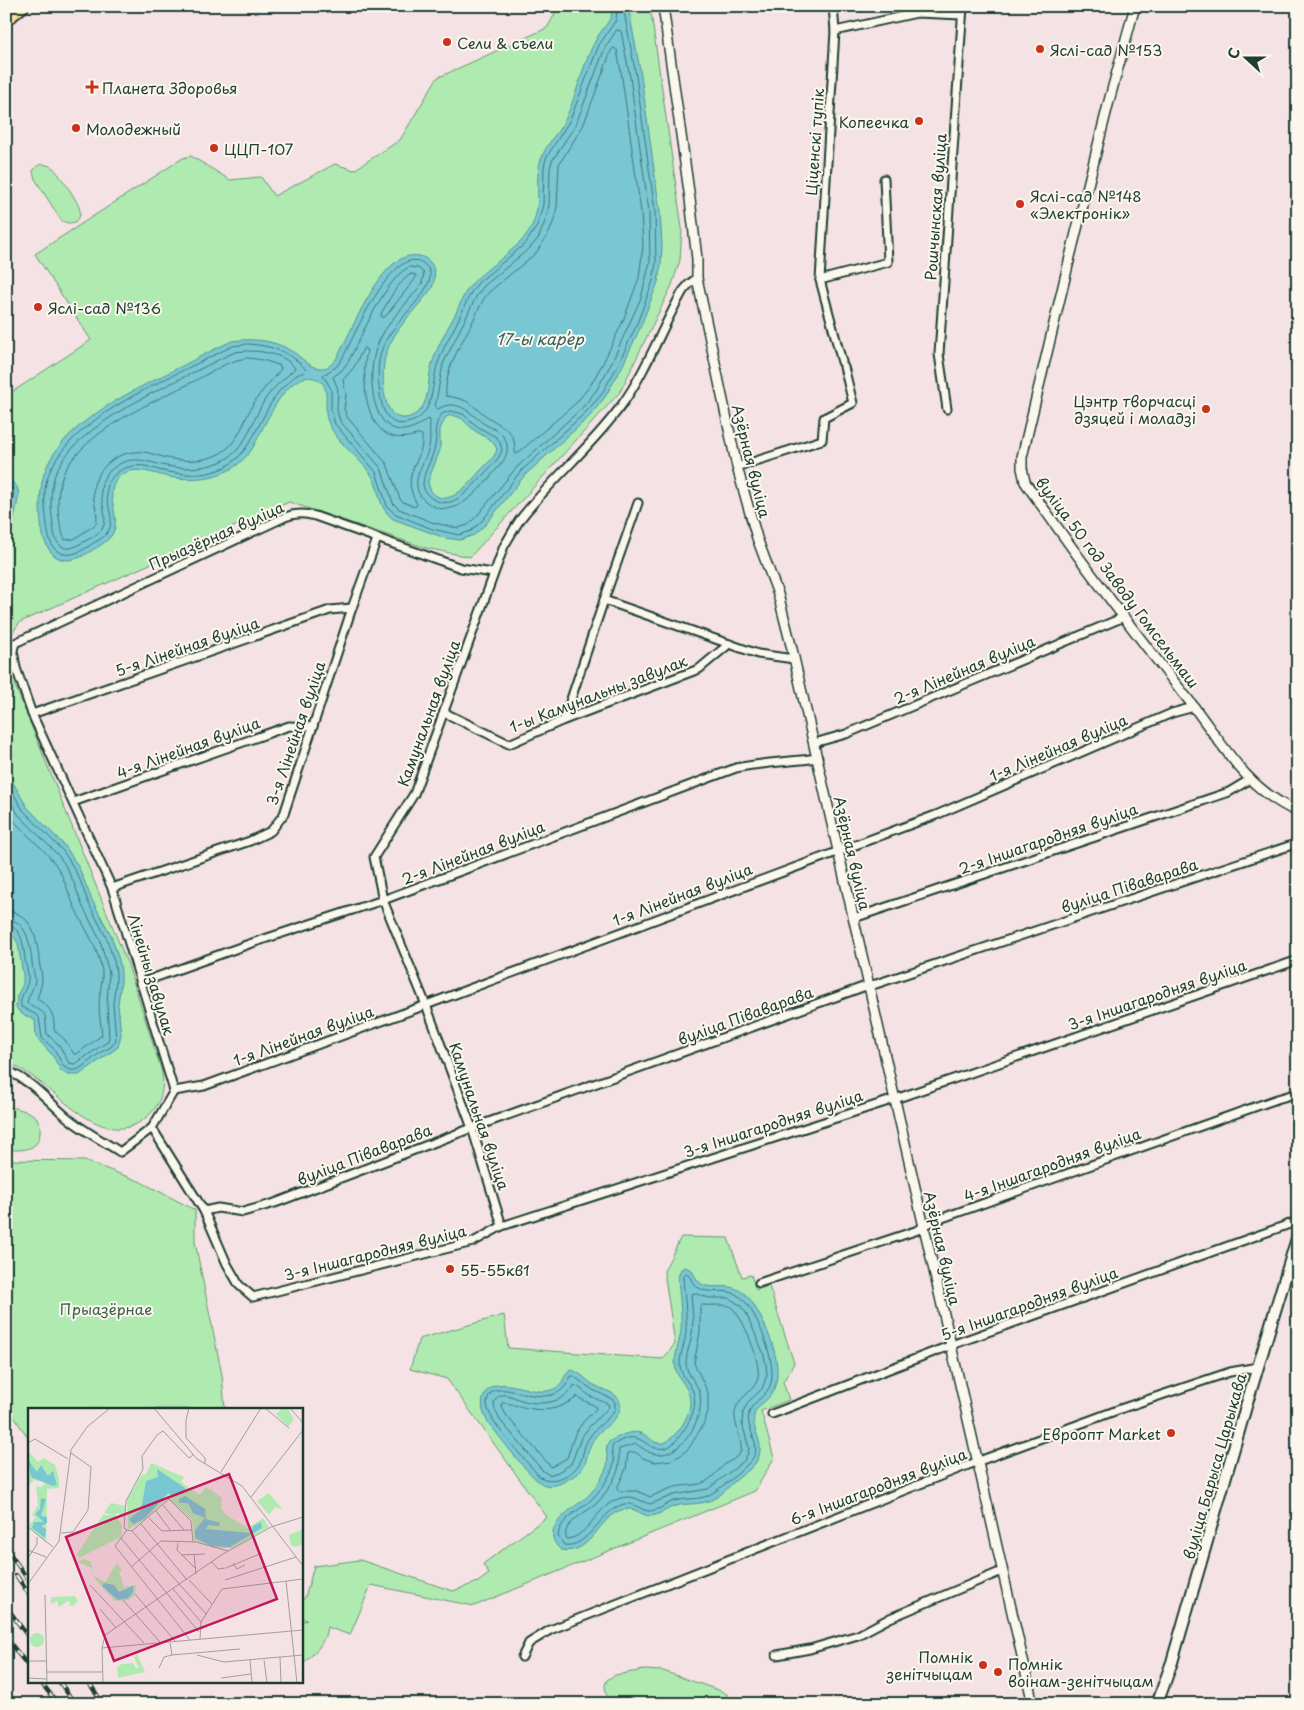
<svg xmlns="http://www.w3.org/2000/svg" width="1304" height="1710" viewBox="0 0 1304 1710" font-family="'Playpen Sans',sans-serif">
  <rect width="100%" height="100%" fill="#f4e2e4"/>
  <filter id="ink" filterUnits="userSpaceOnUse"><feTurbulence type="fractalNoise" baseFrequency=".02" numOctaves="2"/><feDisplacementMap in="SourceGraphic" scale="10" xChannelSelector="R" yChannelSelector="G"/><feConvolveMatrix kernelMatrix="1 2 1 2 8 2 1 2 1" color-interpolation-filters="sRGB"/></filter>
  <g filter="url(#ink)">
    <!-- green -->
    <g fill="#afebb1" stroke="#679472">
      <polygon points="555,6 650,6 682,228 680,260 672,285 620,392 470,557 426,548 289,502 20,622 6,642 6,396 91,340 35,254 183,158 191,156 230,180 261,177 274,196 335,164 354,170 400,140 437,78 547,28 555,14"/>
      <path d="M42 164C47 165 49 165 53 168 60 175 79 202 80 211 81 223 69 226 61 220L35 179 33 171 37 166Z"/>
      <path d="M6 663 128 965 161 1069C165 1085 162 1103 149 1115 109 1153 65 1099 33 1077 25 1071 16 1066 6 1062Z"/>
      <path d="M6 1105C15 1109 29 1110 36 1117 39 1121 41 1127 40 1132 39 1152 21 1150 6 1150Z"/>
      <polygon points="6,1160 85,1161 139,1181 195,1210 195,1242 222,1375 225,1409 29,1409 29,1439 6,1405"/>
      <path d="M681 1237 728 1238 742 1277 751 1275 756 1290 769 1286 794 1363 783 1382 789 1400 761 1411 774 1458 755 1491 474 1606 371 1585 350 1635 327 1627C325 1644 314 1654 301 1665V1622L307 1620 301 1618V1600L305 1598 314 1566 360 1560 453 1591 478 1582 489 1574 483 1564 547 1517 447 1379 410 1369 419 1339 504 1315 508 1348 663 1359 675 1344 664 1271Z"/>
      <polygon points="644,1670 663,1671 721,1691 728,1695 731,1704 615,1704 606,1694 605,1685 607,1680 615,1675"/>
    </g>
    <!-- water -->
    <g fill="#78c7d3" stroke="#549093" fill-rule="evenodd">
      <path d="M612 6H628L641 75 655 177 660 211 662 246 661 264 658 282 640 328 621 369 605 397 590 416 524 476 486 524 474 535 460 540 445 538 393 519C376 506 381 488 370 473 357 455 334 441 327 419 323 405 333 383 314 378 285 370 263 431 252 449 248 455 243 460 237 465 220 478 197 480 175 478 157 476 133 462 118 478 102 495 124 518 111 536 106 543 94 549 86 554 80 558 73 560 66 560 38 558 39 510 41 490 45 431 125 395 170 372 191 362 211 350 232 341 253 338 275 340 293 352 302 357 309 368 320 368 328 369 334 363 338 356 353 327 368 289 391 266 412 245 444 257 432 288 417 309 394 328 386 354 381 369 380 421 405 418 411 417 417 414 421 409 431 395 427 376 433 361 438 344 448 328 456 313 460 304 463 296 468 288 484 268 516 252 529 231 545 205 532 180 542 157 547 143 559 132 566 118 578 92 583 61 598 36 604 26 614 19 612 6ZM452 415 461 418 475 431 492 441 497 449C495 458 486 464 480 471 471 481 451 507 435 495 430 491 429 487 428 481L440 450V429L446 417Z"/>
      <polygon points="6,475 17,487 19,494 6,560"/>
      <polygon points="6,770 27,807 66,847 79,868 92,900 111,935 119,960 121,971 121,982 118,1004 121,1035 118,1047 114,1050 79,1075 68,1075 61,1071 53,1056 36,1037 35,1020 20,1013 16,1007 17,996 23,984 23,975 18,943 11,932 6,929"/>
      <path d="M685 1267 692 1270C701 1292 710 1285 729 1287 740 1288 750 1297 755 1307 768 1328 786 1369 772 1393 768 1401 755 1406 754 1416 751 1429 764 1441 759 1456 755 1468 744 1473 736 1480 726 1489 719 1499 705 1502 695 1505 685 1503 675 1506 667 1509 659 1515 651 1516 642 1516 637 1509 629 1509 600 1508 594 1557 561 1550 535 1527 577 1507 590 1494 596 1487 601 1479 605 1471 612 1458 602 1452 609 1442 618 1436 633 1429 643 1434 653 1439 652 1444 664 1443 679 1435 694 1412 689 1395 686 1383 675 1377 675 1364 675 1352 680 1341 681 1330 682 1312 679 1294 678 1277L681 1269Z"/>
      <path d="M571 1370C581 1372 587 1382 596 1386 603 1390 611 1391 616 1396 619 1398 619 1400 620 1403 623 1417 605 1426 597 1435 586 1447 589 1459 582 1469 578 1474 572 1477 567 1480 560 1484 553 1487 545 1485 533 1482 504 1442 494 1430 487 1422 480 1411 483 1399 491 1370 527 1394 547 1391 567 1387 559 1378 571 1370Z"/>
    </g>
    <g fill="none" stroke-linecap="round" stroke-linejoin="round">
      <!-- shore -->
      <g stroke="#437474" stroke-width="1">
        <path d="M617 6 616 20 599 45 570 120 546 158 544 167 543 205 537 226 526 243 479 282 472 291C468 298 465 305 462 312 455 328 445 343 439 360 430 381 437 417 407 423 402 424 396 424 392 421 384 416 381 403 380 394 377 376 377 358 385 342 394 323 429 294 430 277 431 270 426 265 421 262 391 247 353 339 342 359L336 367 323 375 331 389V410L335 424 376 472 387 506 392 511 396 514 432 529 459 535 471 531 482 521 520 472 586 412 601 395 617 367 636 326 653 281 656 263 655 211 636 76 623 6"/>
        <path d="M617 30 621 31 630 77 649 212 650 262 641 298 611 364 596 391 582 408 516 468 477 516 468 525 458 528 434 523 399 509 393 503 381 468 340 421 337 410 338 389 333 377 341 371 348 362C361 338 385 279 409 267L418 268 424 273 422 283C407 305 384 323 376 349 368 371 369 431 403 430 412 429 420 425 427 419L430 420C429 429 431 438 429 447 426 461 415 472 417 487 418 495 424 501 431 505 458 522 486 481 501 464 509 454 510 442 500 433 495 428 488 427 483 423 469 412 457 398 438 409L435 407 443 364 477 295 484 286 531 247 539 237 547 216 549 205 550 168 552 161 576 124 605 48Z"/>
        <path d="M614 48 617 50 622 78 641 212 643 246 639 278 623 321 604 361 590 386 576 403 517 454 515 453C516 430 504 428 488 417 469 404 472 400 446 396 444 370 461 345 472 323 478 311 481 301 489 292L536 253 549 233 554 220 557 207 559 164 583 126 611 51Z"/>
        <path d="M411 274 416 275 415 279 385 317H382L381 314C389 300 397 283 411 274Z"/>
        <path d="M247 344C270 345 292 352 306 370 304 373 301 373 297 375 291 379 285 385 280 390 257 418 252 462 212 472 198 476 178 474 163 471 157 470 151 467 145 466 130 464 113 470 108 485 102 501 118 518 107 533 103 539 94 542 89 546 81 551 73 556 64 554 51 552 48 536 47 524 45 510 43 493 47 479 66 418 167 380 220 352L233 346Z"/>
        <path d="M364 348 367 350C360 386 366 454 419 434L422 435C425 463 398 471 417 504L415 507 403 502 400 499 387 464 347 417 344 409 346 395 343 380 354 367Z"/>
        <path d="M247 351C263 351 285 354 295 368 285 379 275 385 266 398 253 417 248 445 228 458 210 469 182 470 162 465 142 460 130 455 112 469 88 487 113 514 102 529 98 535 87 540 80 544 75 547 68 550 63 547 53 543 53 525 52 516 50 502 51 485 56 472 79 421 175 383 222 358L235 352Z"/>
        <path d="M247 358C259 359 269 361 280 366L281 369C272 380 261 391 253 404 243 422 239 443 219 454 204 462 180 462 163 457 158 456 154 454 149 453 127 448 105 459 96 480 88 495 100 511 96 524L74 539 65 540C56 519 55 486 67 467 90 432 133 412 168 394 188 385 207 374 226 364L237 360Z"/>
        <path d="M451 411 463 414 478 427 496 437 500 442 502 450C499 460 490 467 484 474 472 487 453 512 433 499 427 496 423 490 423 483 424 471 431 461 434 450 439 433 430 431 442 414Z"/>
        <polyline points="6,482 13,489 14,494 6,535"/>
        <path d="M6 781 23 810 62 850 69 860 80 880 88 902 106 937 114 961 116 972V981L113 1004 116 1040 111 1047 101 1052 82 1067 77 1070H70L64 1067 54 1049 42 1038 39 1017 35 1014 21 1007C19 996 27 990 28 980 29 975 27 970 26 965 23 951 25 927 6 925"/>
        <path d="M6 793 18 814 57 854 64 863 74 883 82 905 100 940 109 973 107 1004 109 1038 107 1042 75 1064 69 1063 59 1045 47 1034C44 1009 49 1016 27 1003 28 995 34 989 35 981 35 974 32 968 32 962 30 946 28 920 6 919"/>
        <path d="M6 809C18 830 38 842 52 860 64 874 67 891 75 908 85 929 98 947 102 971 103 982 99 993 99 1005 99 1015 101 1025 102 1035L77 1054H74L65 1040 54 1030C55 1014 50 1007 37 999 39 992 42 986 42 979 42 972 39 966 39 959 37 939 32 912 6 911"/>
        <path d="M686 1273C691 1276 691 1283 697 1287 709 1296 725 1287 737 1295 756 1305 777 1363 771 1383 768 1396 752 1401 749 1413 745 1427 759 1440 755 1454 752 1464 714 1495 704 1497 694 1500 684 1498 674 1501 666 1504 658 1511 649 1511 640 1510 634 1502 624 1504 600 1510 589 1549 564 1545L558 1536C561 1516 581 1511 594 1497 602 1488 614 1472 614 1460 613 1454 610 1451 613 1445 643 1425 644 1453 665 1448 674 1446 679 1437 684 1430 693 1416 700 1400 689 1384 685 1378 680 1372 680 1364 680 1352 686 1342 686 1330 687 1312 684 1295 683 1277Z"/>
        <path d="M694 1293 709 1298H729L740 1305 746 1313 763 1352 766 1364 767 1375 762 1389 748 1402 743 1412 742 1423 749 1448 748 1453 744 1461 708 1489 674 1495 650 1504C642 1502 636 1497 628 1497 598 1498 591 1537 567 1539 559 1525 587 1512 596 1504 604 1496 611 1485 616 1475 621 1465 618 1458 619 1449L636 1444C643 1448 647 1453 656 1454 682 1458 705 1417 700 1394 698 1383 686 1375 686 1363 686 1353 691 1343 692 1333 694 1321 692 1308 691 1295Z"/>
        <path d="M702 1305C710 1306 721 1304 729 1306 742 1311 764 1368 757 1381 752 1393 737 1398 735 1412 733 1424 745 1444 740 1453 737 1458 730 1461 725 1464 718 1470 713 1478 705 1482 695 1487 682 1484 672 1488 664 1490 658 1494 650 1497L637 1491H619L617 1488 626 1469 628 1453 635 1452 643 1458 654 1462 672 1460 681 1455 689 1448 703 1425 708 1412V1393L694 1363 700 1332V1307Z"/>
        <path d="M573 1376 593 1390 612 1399 615 1402V1409C610 1419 598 1425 591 1435 582 1446 585 1454 579 1464 572 1476 550 1486 538 1475 527 1461 486 1420 487 1403 490 1366 554 1423 570 1377Z"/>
        <path d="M574 1386H577L590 1396 608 1404 609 1407 589 1427 581 1438 571 1464 558 1472 549 1475 543 1471 500 1420 495 1410 494 1403C496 1399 497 1396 502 1395 508 1394 515 1398 521 1400 539 1406 563 1404 574 1386Z"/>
        <path d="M577 1397 595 1406 596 1409 583 1422 575 1434 567 1458 551 1467 506 1415 501 1405 502 1403H506C527 1408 547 1415 567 1403 571 1402 574 1399 577 1397Z"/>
      </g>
      <!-- minor casing -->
      <g stroke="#1f3d34" stroke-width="11">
        <g id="minor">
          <polyline points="833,6 835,31 820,280 842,362"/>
          <polyline points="835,31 917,13 962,15"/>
          <polyline points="820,280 888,262 884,179"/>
          <polyline points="947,409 939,354 963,6"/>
          <polyline points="737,467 822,440 824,418 853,403 844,367"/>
          <path d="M493 573 461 568 315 516C304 513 296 513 285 517L15 643 13 650 16 668 32 714 112 888 174 1091 152 1128 204 1211 227 1264 239 1285 253 1297 473 1242 502 1226 901 1097 1298 960"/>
          <polyline points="604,600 758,654 794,659"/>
          <polyline points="445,713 509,744 564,720 699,669 729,644"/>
          <polyline points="32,714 330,610 352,608"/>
          <polyline points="564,720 604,600 638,503"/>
          <polyline points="814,743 846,734 1124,617"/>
          <polyline points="73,802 289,726 313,727"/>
          <polyline points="112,888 250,841 271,831 284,814 352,608 377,539"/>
          <polyline points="854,918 1229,792 1249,780"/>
          <path d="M140 983 249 944 383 900 736 768C764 762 790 762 818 758"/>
          <path d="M6 1070C35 1083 45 1099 68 1118 84 1131 103 1141 120 1152L152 1128"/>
          <polyline points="174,1091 204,1086 426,1005 936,815 1172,713 1194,707"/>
          <polyline points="204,1211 218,1208 243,1212 275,1203 472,1128 863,987 876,984 1298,843"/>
          <path d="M502 1226 472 1128 426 1005 383 900 374 857 414 794 504 546C510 537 515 526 522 517 553 478 592 446 621 406 647 370 661 329 683 291L689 284 697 278"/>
          <polyline points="759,1283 918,1230 931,1222 1277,1099 1298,1093"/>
          <polyline points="772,1414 957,1343 1298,1221"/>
          <polyline points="777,1655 810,1649 858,1635 890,1618 1002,1571"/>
          <polyline points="522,1657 529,1643 550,1630 971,1464 1123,1408 1230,1372 1258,1367"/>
        </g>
      </g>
      <!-- tertiary casing -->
      <g stroke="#1f3d34" stroke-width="12">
        <g id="tertiary">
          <polyline points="663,6 690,199 697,259 697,278 737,467 757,538 778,594 792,649 1033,1704"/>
          <path d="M1135 6 1109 101 1070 257 1022 457V468L1025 482C1078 558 1133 631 1191 703 1224 746 1246 789 1298 812"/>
        </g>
      </g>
      <!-- secondary casing -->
      <g stroke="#1f3d34" stroke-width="14">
        <polyline id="secondary" points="1157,1704 1172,1662 1247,1403 1298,1235"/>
      </g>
      <!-- primary casing -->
      <g stroke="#1f3d34" stroke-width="15">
        <polyline id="primary" points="6,20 23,6"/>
      </g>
      <!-- minor -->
      <use href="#minor" stroke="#fbf7ec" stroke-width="7"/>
      <!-- tertiary -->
      <use href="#tertiary" stroke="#fbf7ec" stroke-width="9"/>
      <!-- secondary -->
      <use href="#secondary" stroke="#fbf7ec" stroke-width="10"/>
      <!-- primary -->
      <use href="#primary" stroke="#fedd96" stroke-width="11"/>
      <!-- rail casing -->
      <g stroke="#1f3d34" stroke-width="4.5">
        <g id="rail">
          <polyline points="6,1548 29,1581"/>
          <polyline points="16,1575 29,1594"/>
          <polyline points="6,1606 29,1638"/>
          <polyline points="6,1638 29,1667"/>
          <polyline points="40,1681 58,1704"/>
          <polyline points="59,1681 75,1704"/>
          <polyline points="88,1681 103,1704"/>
        </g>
      </g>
      <!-- rail -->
      <use href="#rail" stroke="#fbf7ec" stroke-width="2.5" stroke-dasharray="8" stroke-linecap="butt"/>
    </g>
  </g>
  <!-- markers -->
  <g fill="#c8321e" stroke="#fbf7ec" stroke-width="2">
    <circle cx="447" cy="42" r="5"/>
    <circle cx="1040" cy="49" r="5"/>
    <path d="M89.5 79.5h5v5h5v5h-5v5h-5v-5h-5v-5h5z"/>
    <circle cx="919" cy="121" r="5"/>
    <circle cx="76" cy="128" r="5"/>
    <circle cx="214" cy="148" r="5"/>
    <circle cx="1020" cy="204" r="5"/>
    <circle cx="38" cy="307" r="5"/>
    <circle cx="1206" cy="409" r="5"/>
    <circle cx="450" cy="1269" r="5"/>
    <circle cx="1171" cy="1433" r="5"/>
    <circle cx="983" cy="1665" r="5"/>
    <circle cx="998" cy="1672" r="5"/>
  </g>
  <g text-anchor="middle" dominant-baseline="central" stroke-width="4" stroke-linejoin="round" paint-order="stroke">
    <!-- poi labels -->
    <g font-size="15" fill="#1f3d34" stroke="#fbf7ec" text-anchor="start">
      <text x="457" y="42">Сели &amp; съели</text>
      <text x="1050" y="49">Яслі-сад №153</text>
      <text x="102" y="87">Планета Здоровья</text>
      <text x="909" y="121" text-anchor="end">Копеечка</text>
      <text x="86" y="128">Молодежный</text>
      <text x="224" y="148">ЦЦП-107</text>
      <text x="1030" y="195">Яслі-сад №148<tspan x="1030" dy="17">«Электронік»</tspan></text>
      <text x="48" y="307">Яслі-сад №136</text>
      <text x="1196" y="400" text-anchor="end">Цэнтр творчасці<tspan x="1196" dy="17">дзяцей і моладзі</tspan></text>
      <text x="460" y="1269">55-55кв1</text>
      <text x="1161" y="1433" text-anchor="end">Евроопт Market</text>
      <text x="973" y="1656" text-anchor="end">Помнік<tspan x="973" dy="17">зенітчыцам</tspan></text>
      <text x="1008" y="1663">Помнік<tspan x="1008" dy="17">воінам-зенітчыцам</tspan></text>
    </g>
    <!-- street labels -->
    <g font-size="15" fill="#1f3d34" stroke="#fbf7ec">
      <text transform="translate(814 142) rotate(-86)">Ціценскі тупік</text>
      <text transform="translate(935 207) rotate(-86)">Рошчынская вуліца</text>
      <text transform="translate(752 461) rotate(76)">Азёрная вуліца</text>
      <text transform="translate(216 535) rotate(-24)">Прыазёрная вуліца</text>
      <text transform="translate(1118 582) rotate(53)">вуліца 50 год Заводу Гомсельмаш</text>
      <text transform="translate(187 646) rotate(-19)">5-я Лінейная вуліца</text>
      <text transform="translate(964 669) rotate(-23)">2-я Лінейная вуліца</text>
      <text transform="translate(598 693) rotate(-21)">1-ы Камунальны завулак</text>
      <text transform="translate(428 713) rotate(-70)">Камунальная вуліца</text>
      <text transform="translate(295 733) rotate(-71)">3-я Лінейная вуліца</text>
      <text transform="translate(188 747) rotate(-20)">4-я Лінейная вуліца</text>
      <text transform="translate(1058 747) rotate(-23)">1-я Лінейная вуліца</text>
      <text transform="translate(1048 838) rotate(-19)">2-я Іншагародняя вуліца</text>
      <text transform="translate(473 852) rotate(-21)">2-я Лінейная вуліца</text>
      <text transform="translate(853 853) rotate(77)">Азёрная вуліца</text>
      <text transform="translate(1129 885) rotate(-18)">вуліца Піваварава</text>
      <text transform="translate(682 894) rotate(-21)">1-я Лінейная вуліца</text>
      <text transform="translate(152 974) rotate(73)">Лінейны завулак</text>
      <text transform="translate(1157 994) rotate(-19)">3-я Іншагародняя вуліца</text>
      <text transform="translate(745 1015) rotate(-20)">вуліца Піваварава</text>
      <text transform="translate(303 1035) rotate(-20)">1-я Лінейная вуліца</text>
      <text transform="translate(480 1116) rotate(71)">Камунальная вуліца</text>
      <text transform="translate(773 1123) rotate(-18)">3-я Іншагародняя вуліца</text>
      <text transform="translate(364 1154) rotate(-21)">вуліца Піваварава</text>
      <text transform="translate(1052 1164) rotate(-20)">4-я Іншагародняя вуліца</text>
      <text transform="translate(943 1248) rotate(77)">Азёрная вуліца</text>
      <text transform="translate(375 1252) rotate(-14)">3-я Іншагародняя вуліца</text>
      <text transform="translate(1029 1303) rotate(-20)">5-я Іншагародняя вуліца</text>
      <text transform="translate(1214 1466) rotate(-74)">вуліца Барыса Царыкава</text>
      <text transform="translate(878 1486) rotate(-21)">6-я Іншагародняя вуліца</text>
    </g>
    <!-- park labels -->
    <g font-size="15" fill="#3c604d" stroke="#fbf7ec">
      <text x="106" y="1308">Прыазёрнае</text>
    </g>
    <!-- water labels -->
    <g font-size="16" font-style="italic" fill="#35605c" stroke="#fbf7ec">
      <text x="540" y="338">17-ы кар’ер</text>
    </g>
  </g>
  <!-- overview -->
  <g transform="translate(28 1408)">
    <rect width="275" height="275" fill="#f4e2e4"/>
    <path d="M255 0H259L266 11 260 19 248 6ZM0 43 10 54 16 50 27 57 31 71V80L19 81 18 135 0 118 8 109 4 107 10 97 8 78 14 79 17 75 6 72 0 78ZM123 55 156 69 153 74 172 87 178 79 182 82 187 76 183 82 194 90 193 100 198 107 220 120 235 110 241 119 205 140H187L166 132 164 112 140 90 114 114 100 121 99 92 113 67 118 66ZM241 85 255 102 247 99 241 107 229 93ZM83 95 98 98 96 111 90 105 87 106 94 117 93 129 51 150 49 146 75 107H86L76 105ZM275 121V136L268 139 263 137 261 127ZM56 151 63 154 66 168 77 174 89 155 94 163 91 164 96 179 108 177 107 187 100 192 87 193 66 170 64 160 49 154ZM47 188 50 193 45 198 40 197 43 195 40 193 31 199 29 193 24 196 22 193 24 189ZM2 232a7 7 0 1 1 14 0a7 7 0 1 1-14 0ZM109 246 117 264 90 270 89 259 94 256 105 255 108 260H111L106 249Z" fill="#afebb1"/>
    <path d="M0 52 9 64 13 57 20 68 25 63 29 77 25 78 3 69ZM129 61 157 80 156 85 145 88 140 85 116 111 105 116 101 111 113 102 118 73 130 69ZM157 88 177 101 178 111 192 115 191 118 180 117 178 121 223 125 225 118 233 114 234 120 202 139 183 138 167 130V122L177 110 165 105 160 95H151V91ZM13 90 18 91 13 108 19 109V115L13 118 18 121 17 130 4 120 6 114H16L7 106 12 101ZM76 175 86 177 91 184 105 178V184L100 190 90 192 74 178Z" fill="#78c7d3"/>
    <path fill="none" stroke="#9fa09e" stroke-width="1" d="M126 0 169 51 214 78 275 158M161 0 158 12V30L177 50V55M237 0 261 20M262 0 275 15M0 35 7 31 40 51M193 64 233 0M223 89 275 22M134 96 156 122M128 103 143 123M121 110 134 123 164 122M113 116 159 172M0 119 25 139M99 122 96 120 98 93 115 61 114 48 129 27 135 23 161 50 165 47M104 123 178 206M33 125 45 124 60 102 63 59 43 45M93 130 171 224M150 135 149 142 167 160M0 142 18 149M166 146 168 166M153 147 177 146M0 150 9 136V129M184 154 190 161 197 160M205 155 209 161 217 157M103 159 133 133 168 134 200 143M198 160 234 145M161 172 184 196M197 172 268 149M258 173 269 275M0 176 31 133 43 42 59 19 82 0M62 177 116 235M145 181 173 214M107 186 147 233M17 187 19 275M95 192 132 234M72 201 88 220M172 231 173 214 194 181 275 171M162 232 87 138 99 122 104 123 141 91 163 113 165 134M142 235 144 247 212 241M74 240 77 227 195 146 243 119 275 109M169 247 196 254 275 247M252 249 253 275M222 252 224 275M236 252 239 275M0 253H18M131 260 136 249 144 247M18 264H74M0 270 19 271M193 270 223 266M75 275 74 240 275 222"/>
    <path fill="#c2185b" fill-opacity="0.15" stroke="#c2185b" stroke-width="2.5" d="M201 66 249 191 86 253 38 129Z"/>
    <rect width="275" height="275" fill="none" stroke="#1f3d34" stroke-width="2.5"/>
  </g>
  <!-- margin -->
  <rect width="1304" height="1710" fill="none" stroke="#fbf7ec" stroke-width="25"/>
  <rect x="12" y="12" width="1279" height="1685" fill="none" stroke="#1f3d34" stroke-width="2" filter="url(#ink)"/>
  <!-- north arrow -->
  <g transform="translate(1246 58) rotate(291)" stroke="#fbf7ec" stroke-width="4" paint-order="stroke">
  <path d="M0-4L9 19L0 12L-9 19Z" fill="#1f3d34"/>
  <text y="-8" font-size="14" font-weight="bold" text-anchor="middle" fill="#1f3d34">С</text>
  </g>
</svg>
